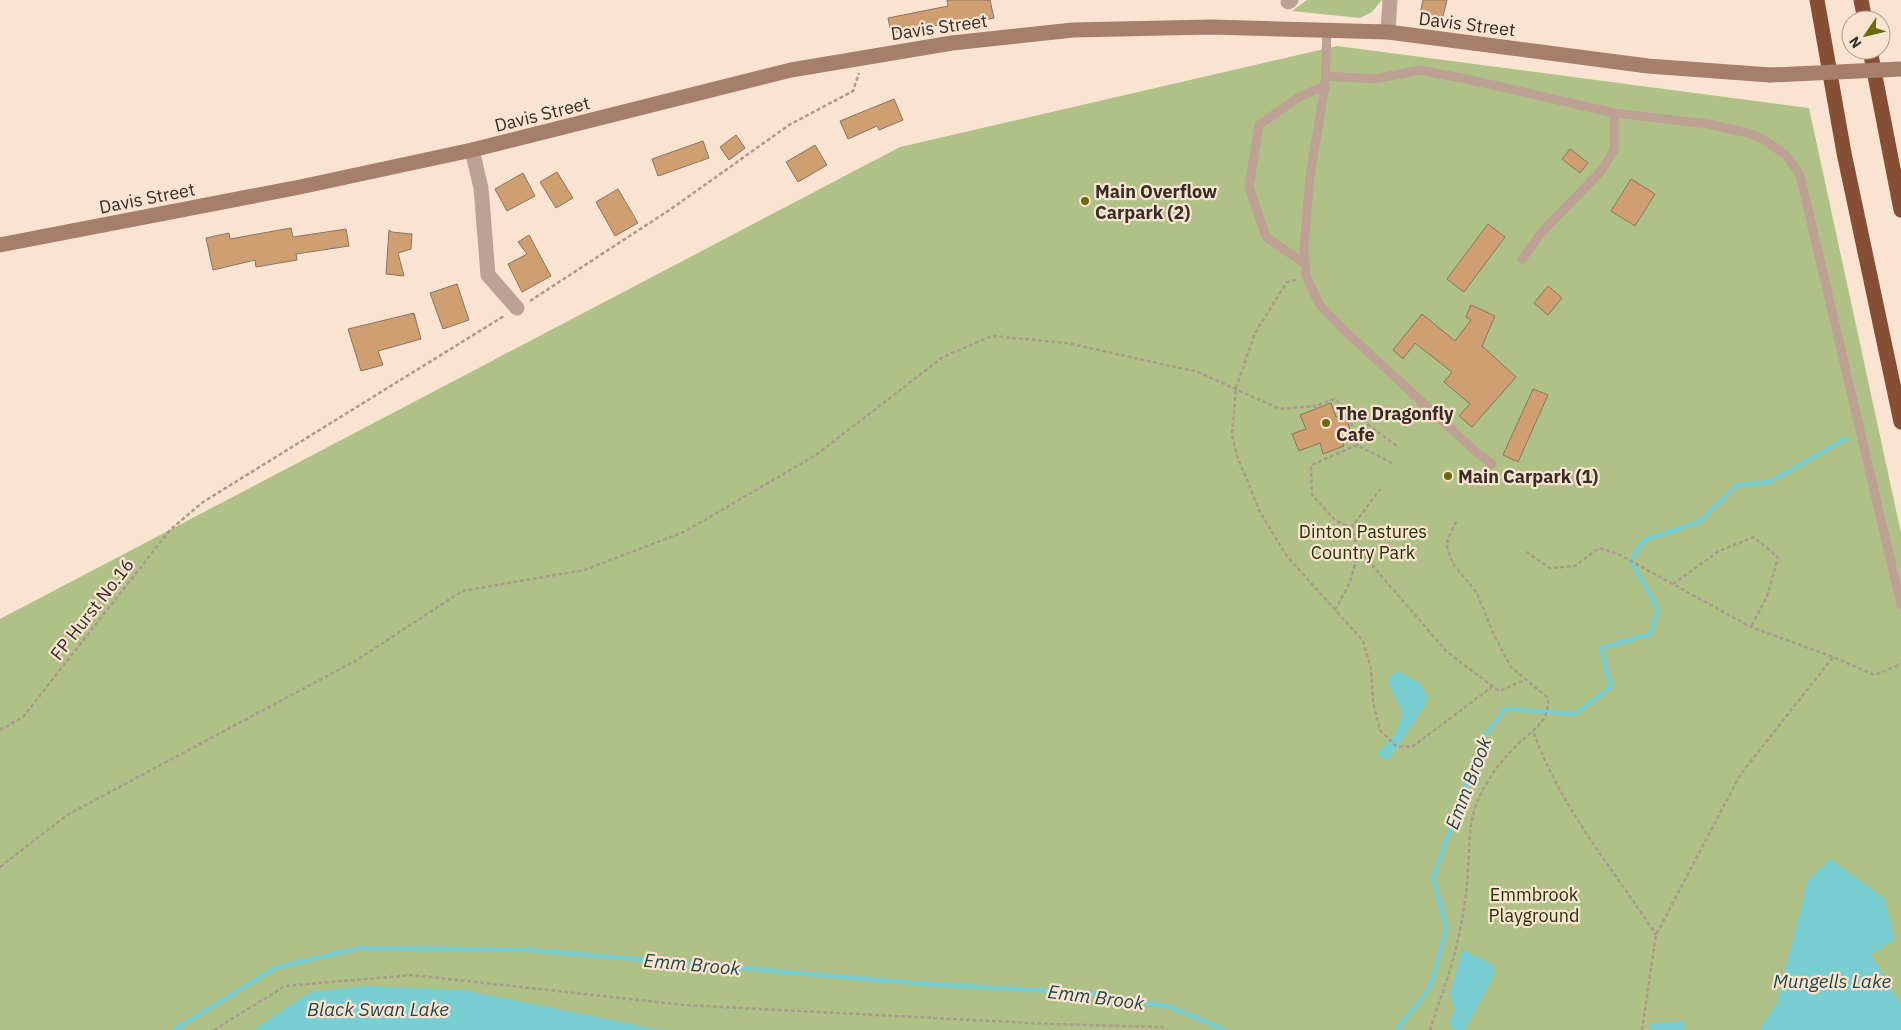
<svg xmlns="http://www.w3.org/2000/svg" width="1901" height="1030" viewBox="0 0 1901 1030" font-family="'IBM Plex Sans',sans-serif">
  <rect width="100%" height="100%" fill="#fae4d1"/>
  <!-- green -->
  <g fill="#afc186">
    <polygon points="1307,0 1382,0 1372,12 1360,18 1292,11"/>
    <polygon points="1337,46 1809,108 1901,533 1901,1030 0,1030 0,619 900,147"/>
  </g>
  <!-- water -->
  <g fill="#79ced1">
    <polygon points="1400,672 1420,683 1428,698 1425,706 1391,757 1384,761 1378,753 1395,735 1403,713 1389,685 1389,678 1393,674"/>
    <polygon points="1830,859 1885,899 1895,940 1871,954 1901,1005 1901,1030 1759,1030 1777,1003 1808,880"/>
    <polygon points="1462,950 1493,964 1495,974 1465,1030 1456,1030 1449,1025 1455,1010 1450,994"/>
    <polygon points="366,986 463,990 656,1029 682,1030 253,1030 310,992"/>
    <polygon points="1683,1021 1685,1030 1650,1030 1649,1024"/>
  </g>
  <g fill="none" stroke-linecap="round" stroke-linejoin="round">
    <!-- stream -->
    <g stroke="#79ced1" stroke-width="4.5">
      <polyline points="174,1030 275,968 359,948 530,950 926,984 1089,993 1170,1007 1225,1030"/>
      <polyline points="1397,1030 1430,987 1447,928 1433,878 1483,738 1505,709 1575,714 1611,687 1601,648 1651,634 1658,609 1631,561 1644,540 1699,522 1737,485 1770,482 1847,438"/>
    </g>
  </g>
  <!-- building -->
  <g fill="#cf9f72" stroke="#877463">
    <polygon points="947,0 990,0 994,18 975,22 974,18 937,23 938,25 891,33 888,18 948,6"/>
    <polygon points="1423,0 1447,0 1442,20 1420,14"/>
    <polygon points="894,99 903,120 879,130 877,126 848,139 840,121"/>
    <polygon points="736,135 745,148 729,160 720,147"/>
    <polygon points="703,141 709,158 658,176 652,159"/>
    <polygon points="815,145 827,165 798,182 786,162"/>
    <polygon points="1570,149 1588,163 1580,173 1562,159"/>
    <polygon points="557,172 573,198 556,208 540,182"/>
    <polygon points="523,173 535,196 507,211 495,189"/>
    <polygon points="1631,179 1655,194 1635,226 1611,211"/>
    <polygon points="618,189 638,223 615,236 596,202"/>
    <polygon points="1488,224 1505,237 1464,292 1447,279"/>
    <polygon points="291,228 293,237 346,229 349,246 296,254 297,260 256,267 255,260 213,270 206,238 229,233 230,239"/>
    <polygon points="389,230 392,232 412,234 411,249 398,253 404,276 386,274"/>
    <polygon points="529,235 551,276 522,292 508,264 527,254 518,242"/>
    <polygon points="457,284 469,320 443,329 430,293"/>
    <polygon points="1548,286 1562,298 1548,315 1534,303"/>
    <polygon points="1471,305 1495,316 1482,346 1516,377 1472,427 1459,416 1470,404 1444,382 1452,372 1415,343 1403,359 1393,350 1422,314 1455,341 1471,320 1466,317"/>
    <polygon points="414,313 421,339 378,351 383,365 361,371 348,329"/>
    <polygon points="1533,389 1548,395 1518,462 1503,455"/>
    <polygon points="1331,403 1336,417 1345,414 1350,429 1339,433 1344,446 1323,454 1320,443 1299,451 1292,434 1306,429 1300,415"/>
  </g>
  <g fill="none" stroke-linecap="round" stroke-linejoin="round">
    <!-- path -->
    <g stroke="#aa9a8c" stroke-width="2.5" stroke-dasharray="4 2.5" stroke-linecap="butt">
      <polyline points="1296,280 1287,282 1255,333 1236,388 1232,435 1237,456 1260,512 1286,555 1363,641 1371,668 1373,703 1380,730 1396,746 1412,747 1493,686"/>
      <polyline points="530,301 671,209 789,125 853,91 859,73"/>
      <polyline points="1316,409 1315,406 1334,399 1398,447"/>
      <polyline points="1348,410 1357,445"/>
      <polyline points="1392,463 1357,445 1311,465 1312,495 1335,520 1351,528 1359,550 1447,652 1499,691 1525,680"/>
      <polyline points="1351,528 1381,488"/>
      <polyline points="1526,552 1550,568 1575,566 1599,548 1618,554 1751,627 1833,657 1875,675 1901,664"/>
      <polyline points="1673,584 1719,551 1754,537 1778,558 1767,596 1751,627"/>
      <polyline points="1335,610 1350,582 1359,550"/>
      <polyline points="0,730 23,717 170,530 203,502 504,316"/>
      <path d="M1534 733C1560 807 1614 870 1656 935"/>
      <polyline points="0,867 67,815 357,660 462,591 584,570 684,532 816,455 943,357 992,336 1067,343 1198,372 1280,409 1315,406"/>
      <polyline points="214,1030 285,986 412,975 684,1005 1050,1024 1162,1027 1168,1030"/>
      <path d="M1430 1030C1439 1001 1451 972 1457 943 1463 920 1467 892 1468 868 1470 844 1468 821 1479 798 1487 780 1498 765 1511 751 1526 733 1550 726 1548 698L1511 667 1493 633 1477 593 1453 564 1447 547 1448 538 1457 520"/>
      <polyline points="1642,1030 1656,935 1740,775 1833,657"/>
    </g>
    <!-- lane -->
    <g stroke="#bda195" stroke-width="9">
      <polyline points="1327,29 1325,86 1310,176 1304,248 1306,275 1319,304 1343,329 1476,452 1492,464"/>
      <polyline points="1326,76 1375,79 1420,70 1471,80 1614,113 1708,124 1748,133 1763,139 1786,155 1800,175 1901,605"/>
      <polyline points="1522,259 1542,232 1601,171 1614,150 1614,113"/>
      <polyline points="1304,263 1266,237 1249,187 1259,125 1299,97 1325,86"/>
    </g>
    <!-- street -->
    <g stroke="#bda195" stroke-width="15">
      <polyline points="1288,2 1291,0"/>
      <polyline points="1388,32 1390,0"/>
      <polyline points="472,150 481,188 488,275 517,308"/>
    </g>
    <!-- secondary -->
    <polyline stroke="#a67e6c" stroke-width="15" points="0,245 300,187 472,150 791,70 952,43 1073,30 1212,27 1388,32 1648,66 1770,75"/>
    <!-- highway -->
    <g stroke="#854e35" stroke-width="15">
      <polyline points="1817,0 1844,153 1901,422"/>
      <polyline points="1861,0 1865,20"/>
      <polyline points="1870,50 1901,210"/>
    </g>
    <!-- secondary-bridge -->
    <polyline stroke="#a67e6c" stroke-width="15" points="1770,75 1901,69"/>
  </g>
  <!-- markers -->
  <g fill="#6a6b0c" stroke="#fae4d1" stroke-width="2">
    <circle cx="1085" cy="201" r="5"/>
    <circle cx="1326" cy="423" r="5"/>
    <circle cx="1448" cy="476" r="5"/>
  </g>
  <g text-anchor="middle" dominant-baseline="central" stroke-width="4.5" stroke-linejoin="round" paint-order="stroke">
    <!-- street labels -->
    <g font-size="18" fill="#352d26" stroke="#fae4d1">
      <text transform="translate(1467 24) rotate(7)">Davis Street</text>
      <text transform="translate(939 27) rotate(-8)">Davis Street</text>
      <text transform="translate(542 114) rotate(-14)">Davis Street</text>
      <text transform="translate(147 198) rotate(-11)">Davis Street</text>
      <text transform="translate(92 609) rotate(-52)">FP Hurst No.16</text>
    </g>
    <!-- poi labels -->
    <g font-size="18" font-weight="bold" fill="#352d26" stroke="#fae4d1" text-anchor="start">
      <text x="1095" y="191">Main Overflow<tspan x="1095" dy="21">Carpark (2)</tspan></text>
      <text x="1336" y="413">The Dragonfly<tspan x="1336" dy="21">Cafe</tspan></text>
      <text x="1458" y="476">Main Carpark (1)</text>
    </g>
    <!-- park labels -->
    <g font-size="18" fill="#273203" stroke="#fae4d1">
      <text x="1363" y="531">Dinton Pastures<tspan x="1363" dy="21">Country Park</tspan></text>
      <text x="1534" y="894">Emmbrook<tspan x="1534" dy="21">Playground</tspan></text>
    </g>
    <!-- water labels -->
    <g font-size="19" font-style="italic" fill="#21494a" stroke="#fae4d1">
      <text transform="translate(1468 783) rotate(-69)">Emm Brook</text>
      <text transform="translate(692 964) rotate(5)">Emm Brook</text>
      <text x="1832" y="981">Mungells Lake</text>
      <text transform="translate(1096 997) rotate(7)">Emm Brook</text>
      <text x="378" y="1009">Black Swan Lake</text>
    </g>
  </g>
  <!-- north arrow -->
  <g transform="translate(1866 35) rotate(235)"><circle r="24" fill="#fae4d1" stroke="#ab9b8d"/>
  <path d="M0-4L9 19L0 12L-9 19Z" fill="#6a6b0c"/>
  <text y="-8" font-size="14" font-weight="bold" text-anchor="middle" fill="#352d26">N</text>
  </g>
</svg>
